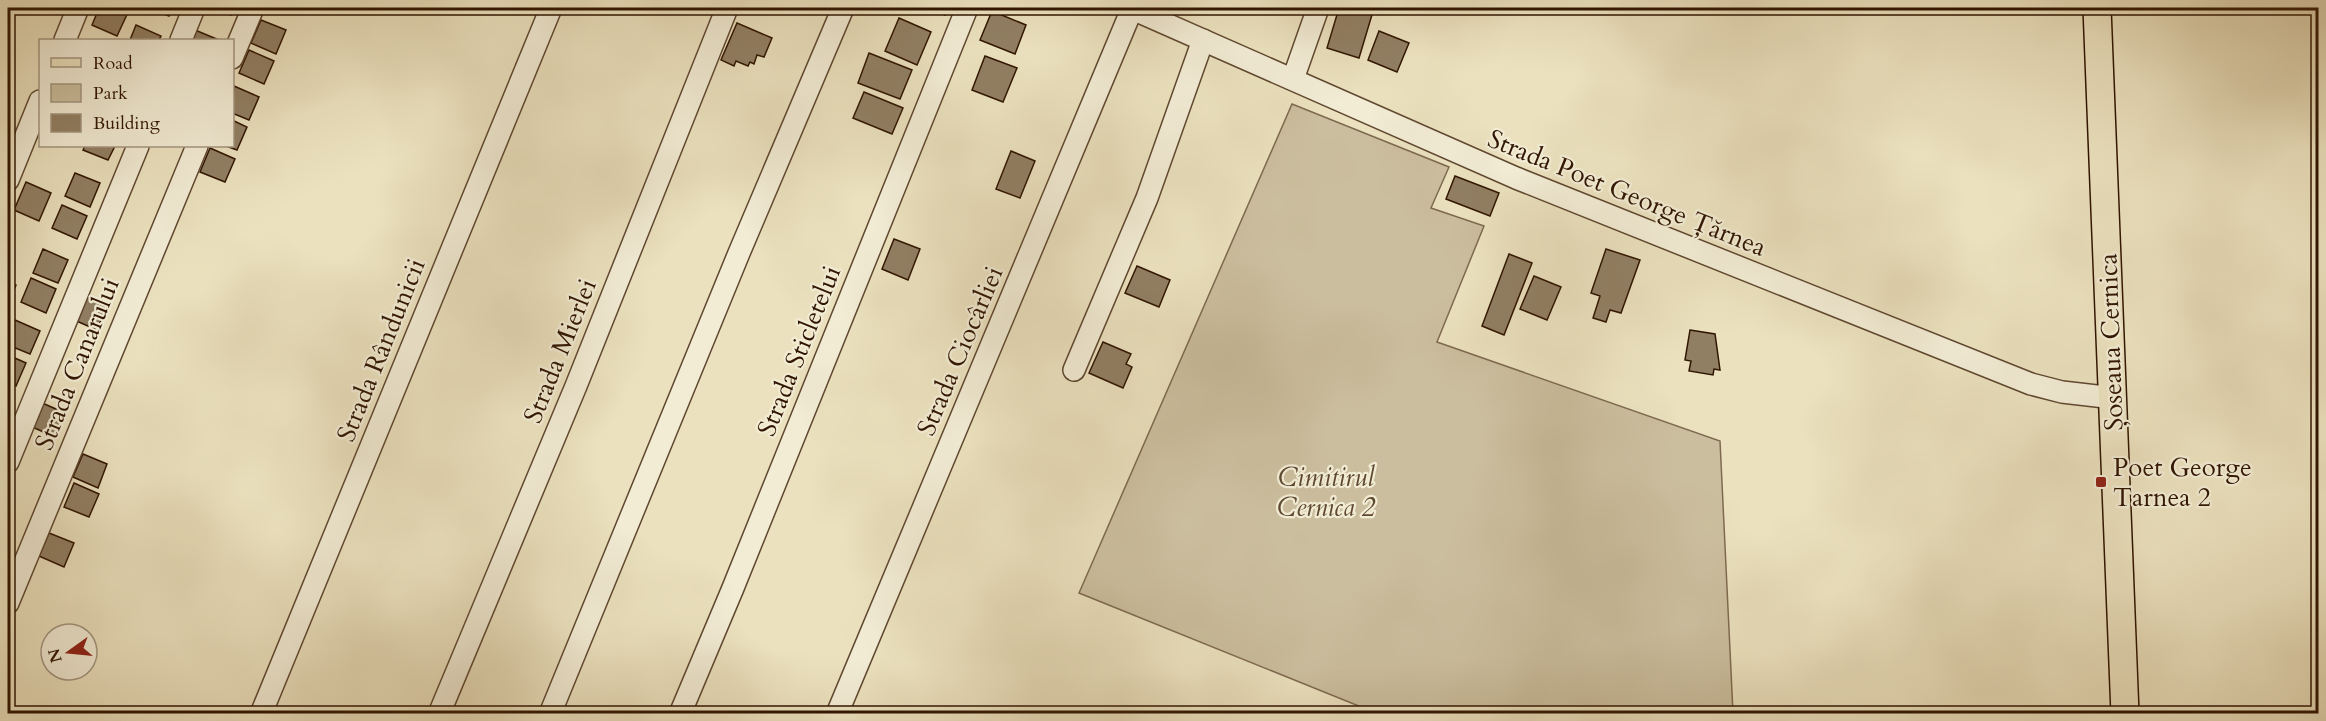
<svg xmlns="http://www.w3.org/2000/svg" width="2326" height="721" viewBox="0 0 2326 721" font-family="Cardo,serif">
  <rect width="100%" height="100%" fill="#ebe1be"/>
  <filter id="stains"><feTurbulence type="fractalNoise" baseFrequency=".00333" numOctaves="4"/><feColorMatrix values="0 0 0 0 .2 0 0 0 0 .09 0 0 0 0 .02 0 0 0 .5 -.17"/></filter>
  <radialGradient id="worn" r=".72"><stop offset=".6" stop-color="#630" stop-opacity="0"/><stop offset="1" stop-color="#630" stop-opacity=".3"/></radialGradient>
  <!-- green -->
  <polygon fill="#cbbe9e" stroke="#7e6a50" stroke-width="1.5" points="1292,104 1449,167 1431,208 1484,226 1437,342 1720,441 1733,713 1376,713 1079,593"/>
  <!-- building -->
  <g fill="#917f63" stroke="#301501" stroke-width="1.5">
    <polygon points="99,8 130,8 117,36 92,25"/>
    <polygon points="149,8 173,8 169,16"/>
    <polygon points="214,8 234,8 231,15"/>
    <polygon points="927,8 948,8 945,15"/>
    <polygon points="1339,8 1374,8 1359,58 1327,48"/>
    <polygon points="992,11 1026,25 1015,54 980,40"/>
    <polygon points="899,18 931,32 917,65 885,51"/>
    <polygon points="261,20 286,30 276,54 251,43"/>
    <polygon points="737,23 772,38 764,57 757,55 754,64 750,62 748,66 736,61 734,66 721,60"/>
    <polygon points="136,25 161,36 159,40 130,40"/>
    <polygon points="195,30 219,40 191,40"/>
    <polygon points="1379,31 1409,43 1397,72 1368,60"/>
    <polygon points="249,50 274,61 264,84 239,73"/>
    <polygon points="869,53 912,70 900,99 858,83"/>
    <polygon points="985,56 1017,68 1003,102 972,90"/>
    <polygon points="234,86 259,97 249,120 232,113"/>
    <polygon points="864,92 903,108 892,134 853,118"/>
    <polygon points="232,120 247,127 237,150 226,146 232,146"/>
    <polygon points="85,146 115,146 108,160 83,150"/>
    <polygon points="210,148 235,159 225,182 200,172"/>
    <polygon points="1011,151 1035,161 1020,198 996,189"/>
    <polygon points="75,173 100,183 90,207 65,196"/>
    <polygon points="1455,176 1499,193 1490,216 1446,199"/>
    <polygon points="26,182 51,193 39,221 14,210"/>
    <polygon points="62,205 87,216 77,239 52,228"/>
    <polygon points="894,239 920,249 908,280 882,269"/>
    <polygon points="43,249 68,260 58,283 33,273"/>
    <polygon points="1606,249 1640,260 1621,313 1610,310 1606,322 1593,318 1600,296 1591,293"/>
    <polygon points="1509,254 1532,263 1504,335 1482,326"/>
    <polygon points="1137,266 1170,280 1159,307 1125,293"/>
    <polygon points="1534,276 1561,287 1547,320 1520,309"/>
    <polygon points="31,278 56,289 46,313 21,302"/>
    <polygon points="8,281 16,285 8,304"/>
    <polygon points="82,295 107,306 97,330 72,319"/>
    <polygon points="15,320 40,331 30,354 8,345 8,339"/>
    <polygon points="1690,330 1715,334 1720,370 1714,369 1713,375 1689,371 1691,361 1685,360"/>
    <polygon points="1103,342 1131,354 1126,364 1132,367 1123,388 1089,373"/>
    <polygon points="8,355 26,363 16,386 8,383"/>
    <polygon points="40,402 65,413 55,437 30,426"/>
    <polygon points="83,454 107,464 98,488 73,477"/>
    <polygon points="74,483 99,494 89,517 64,507"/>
    <polygon points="49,533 74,543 64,567 39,556"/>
  </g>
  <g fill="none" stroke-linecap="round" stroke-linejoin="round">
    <!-- minor casing -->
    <g stroke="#5f4830" stroke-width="24">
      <g id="minor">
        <polyline points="1130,8 1516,178 2031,384 2062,392 2114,398"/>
        <polyline points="65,40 78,8"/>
        <polyline points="181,40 194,8"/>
        <polyline points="232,58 253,8"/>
        <polyline points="1293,79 1318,8"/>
        <polyline points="8,180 40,101"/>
        <polyline points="1074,370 1147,198 1203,40"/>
        <polyline points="8,462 138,146"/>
        <polyline points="8,603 197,146"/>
        <polyline points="261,714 551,8"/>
        <polyline points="439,714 576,386 727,8"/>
        <polyline points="550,714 739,253 843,8"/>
        <polyline points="680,714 733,588 967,8"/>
        <polyline points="837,714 1132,9"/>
      </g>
    </g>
    <!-- major casing -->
    <g stroke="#301501" stroke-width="30">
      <polyline id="major" points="2097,8 2125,714"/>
    </g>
    <!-- minor -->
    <use href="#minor" stroke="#f2ecd5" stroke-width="21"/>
    <!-- major -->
    <use href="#major" stroke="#ebe1be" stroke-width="27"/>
  </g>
  <!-- markers -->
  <rect fill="#8f2418" stroke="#f2ecd5" stroke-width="2" x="2095" y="476" width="12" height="12" rx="3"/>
  <g text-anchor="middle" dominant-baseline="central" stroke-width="4.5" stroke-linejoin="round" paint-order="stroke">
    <!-- street labels -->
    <g font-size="26" fill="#301501" stroke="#f2ecd5">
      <text transform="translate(1627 193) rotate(22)">Strada Poet George Țărnea</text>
      <text transform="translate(2111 342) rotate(-92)">Șoseaua Cernica</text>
      <text transform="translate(381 350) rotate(-68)">Strada Rândunicii</text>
      <text transform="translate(560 351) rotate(-68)">Strada Mierlei</text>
      <text transform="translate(799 351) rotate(-68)">Strada Sticletelui</text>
      <text transform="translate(960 351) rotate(-67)">Strada Ciocârliei</text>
      <text transform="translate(77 364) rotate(-68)">Strada Canarului</text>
    </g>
    <!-- poi labels -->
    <g font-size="26" fill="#301501" stroke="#f2ecd5" text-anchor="start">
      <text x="2113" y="467">Poet George<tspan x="2113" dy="30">Tarnea 2</tspan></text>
    </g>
    <!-- park labels -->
    <g font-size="26" font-style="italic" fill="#5e4830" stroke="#f2ecd5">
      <text x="1326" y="477">Cimitirul<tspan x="1326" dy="30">Cernica 2</tspan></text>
    </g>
  </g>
  <!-- margin -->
  <rect width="2326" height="721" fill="none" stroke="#ebe1be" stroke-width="30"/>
  <rect x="9" y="9" width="2308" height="703" fill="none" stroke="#301501" stroke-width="3"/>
  <rect x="15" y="15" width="2296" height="691" fill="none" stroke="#301501" stroke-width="1.5"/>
  <!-- legend -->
  <rect x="39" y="39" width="195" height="108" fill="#f2ecd5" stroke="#a49680" stroke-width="1.5"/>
  <rect x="51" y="58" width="30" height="9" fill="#ebe1be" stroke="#a49680" stroke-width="1.5"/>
  <text x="93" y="69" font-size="18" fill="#301501">Road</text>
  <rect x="51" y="84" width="30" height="18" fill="#cbbe9e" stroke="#a49680" stroke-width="1.5"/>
  <text x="93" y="99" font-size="18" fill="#301501">Park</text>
  <rect x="51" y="114" width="30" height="18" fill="#917f63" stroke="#a49680" stroke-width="1.5"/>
  <text x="93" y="129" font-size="18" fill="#301501">Building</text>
  <!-- north arrow -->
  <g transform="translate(69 652) rotate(255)"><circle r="28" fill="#f2ecd5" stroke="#a49680" stroke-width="1.5"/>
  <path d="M0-4.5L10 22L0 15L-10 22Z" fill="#8f2418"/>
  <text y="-9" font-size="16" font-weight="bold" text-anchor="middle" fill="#301501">N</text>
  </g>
  <rect width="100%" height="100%" filter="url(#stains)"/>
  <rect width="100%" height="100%" fill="url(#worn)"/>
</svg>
